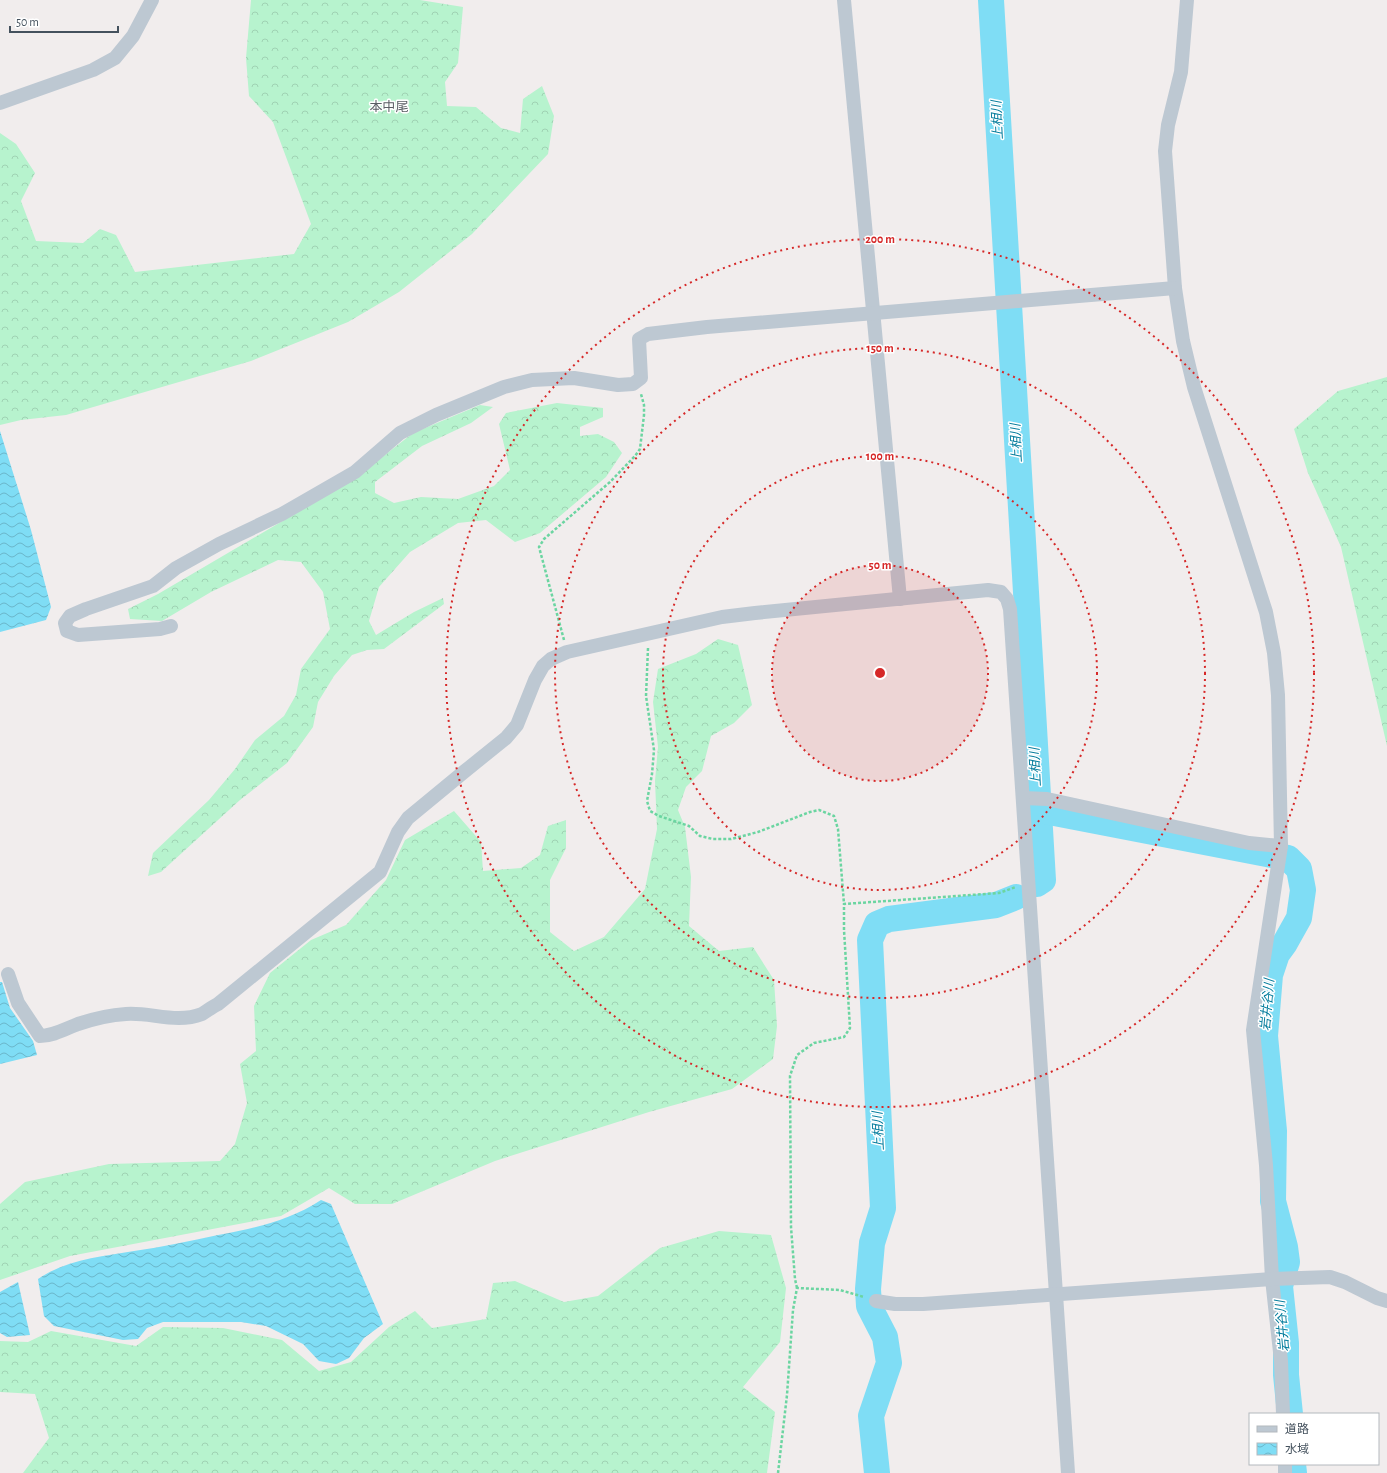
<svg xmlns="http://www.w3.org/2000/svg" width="1387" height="1473" viewBox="0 0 1387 1473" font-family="'Alegreya Sans','Noto Sans JP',sans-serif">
  <defs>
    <pattern id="forest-crowns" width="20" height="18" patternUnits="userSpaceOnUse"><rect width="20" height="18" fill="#b7f3ce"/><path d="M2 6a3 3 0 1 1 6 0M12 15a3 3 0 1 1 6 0" fill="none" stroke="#9fd2b3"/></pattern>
    <pattern id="water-waves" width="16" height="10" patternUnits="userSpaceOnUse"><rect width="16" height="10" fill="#7fddf5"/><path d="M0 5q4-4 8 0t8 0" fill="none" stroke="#6ab6ca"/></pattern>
  </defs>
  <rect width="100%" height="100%" fill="#f1eded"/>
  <!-- forest -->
  <g fill="url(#forest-crowns)">
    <polygon points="251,0 420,0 463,7 458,63 445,82 447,106 476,107 501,128 520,133 523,99 542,86 554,116 548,154 472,234 399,292 348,322 251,361 66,415 21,420 0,425 0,133 16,144 35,173 21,201 36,241 83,243 100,229 116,235 135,272 294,254 311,224 273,122 249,96 246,58"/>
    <polygon points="1387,377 1387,746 1341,547 1308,473 1294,429 1338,391"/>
    <polygon points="557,403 603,408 603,417 580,427 580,436 598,434 614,442 622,453 606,477 540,533 515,542 486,520 458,523 410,552 379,587 369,621 376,635 414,612 443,598 444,604 384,649 367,650 352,655 334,676 318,702 313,727 287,763 240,800 161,872 148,876 153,853 209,800 235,769 255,740 284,716 296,695 301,669 330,629 323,592 301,562 278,560 211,592 162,621 130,619 128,609 158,594 339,488 381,458 413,433 480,405 493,407 471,423 422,446 375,482 375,493 394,503 421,497 458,499 494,486 510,470 499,424 506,413"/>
    <polygon points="718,639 738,645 752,705 734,723 711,736 702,771 686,787 678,810 685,827 691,877 689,926 719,951 753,947 774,980 777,1026 773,1059 732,1089 649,1112 495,1161 392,1204 355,1204 329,1188 281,1216 70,1256 0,1280 0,1204 25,1182 109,1164 220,1161 235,1144 247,1103 240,1064 256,1051 254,1006 270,973 311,940 346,925 386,880 405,840 454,811 481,842 483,871 521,868 540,855 548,826 566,820 566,848 550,880 550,932 574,951 604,937 645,889 657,829 655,781 658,747 653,702 658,669 696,654"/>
    <polygon points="719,1231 771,1235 786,1288 780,1342 743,1387 775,1412 767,1473 23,1473 49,1438 35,1394 0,1392 0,1341 28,1342 51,1331 136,1346 163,1327 223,1328 282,1340 319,1371 351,1362 389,1327 415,1311 432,1328 486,1319 493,1283 515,1281 564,1302 598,1296 660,1248"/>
  </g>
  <!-- water -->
  <g fill="url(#water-waves)">
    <polygon points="0,431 31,530 51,607 46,620 0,632"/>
    <polygon points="0,982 2,982 10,1008 33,1041 37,1055 0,1064"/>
    <path d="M321 1200 331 1204 383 1324 364 1338 349 1358 336 1364 319 1361 303 1344 266 1326 241 1322H163L147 1328 138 1339 123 1340 54 1326 44 1316 38 1279C67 1259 101 1257 134 1251 162 1247 190 1241 218 1235 255 1228 289 1221 321 1200Z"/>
    <polygon points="18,1282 30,1335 7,1337 0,1333 0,1292"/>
  </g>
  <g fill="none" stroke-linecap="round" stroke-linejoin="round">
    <!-- river -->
    <g stroke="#7fddf5" stroke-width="26">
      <polyline points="991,0 1043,880 1037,884"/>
      <polyline points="1039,810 1288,858 1299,869 1303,890 1299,918 1285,943 1277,954 1270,975 1265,1036 1274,1131 1273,1201 1285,1247 1287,1262 1280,1286 1286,1343 1286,1375 1290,1414"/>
      <polyline points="1293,1464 1294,1473"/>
      <polyline points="877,1473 871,1416 889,1363 885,1337 869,1306 868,1289 872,1243 883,1208 870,940 877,924 889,919 996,905 1016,897"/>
    </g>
    <!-- path -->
    <g stroke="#6bd5a1" stroke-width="2.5" stroke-dasharray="3 2" stroke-linecap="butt">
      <polyline points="564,640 539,547 544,539 610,482 635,456 640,449 644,415 644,405 641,394"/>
      <polyline points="648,648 646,696 654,750 652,774 647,801 650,811 659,816 689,826 700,836 713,839 731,839 758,832 810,812 819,810 834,816 838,829 844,904"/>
      <polyline points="797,1288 795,1279 791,1227 790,1076 797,1055 814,1043 844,1037 850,1028 844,930 844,904 999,893 1016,887"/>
      <polyline points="778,1473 787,1395 793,1310 797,1288 840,1290 864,1297"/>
    </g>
    <!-- minor -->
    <g stroke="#bdc8d2" stroke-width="14">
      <polyline points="844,0 900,599"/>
      <polyline points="1187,0 1181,72 1168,125 1165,151 1175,288 1183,341 1194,387 1266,612 1274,653 1278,695 1281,846 1253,1030 1266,1165 1272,1279 1281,1361 1283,1414"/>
      <polyline points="0,103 93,70 115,58 133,36 152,0"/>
      <polyline points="171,626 160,629 78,635 67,631 65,623 70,616 86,609 153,586 176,568 219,544 282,514 355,472 400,433 436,415 504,387 532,380 574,378 618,385 633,384 641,378 639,339 648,334 707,327 1175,288"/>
      <polyline points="1023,798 1047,799 1249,843 1281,846"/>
      <path d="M8 974 18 1003 40 1036C53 1036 65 1029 78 1024 93 1019 110 1015 126 1014 151 1012 176 1024 202 1014 207 1011 212 1007 218 1004L380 872 398 832 408 818 465 771 506 738 517 725 535 680 543 666 551 659 567 652 722 617 755 613 988 590 1001 592 1007 599 1010 609 1068 1473"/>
      <polyline points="876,1301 895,1304 923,1304 1272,1279 1330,1277 1345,1282 1377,1298 1387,1301"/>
      <polyline points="1285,1464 1285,1473"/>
    </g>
  </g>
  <!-- distance rings -->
  <circle cx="880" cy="673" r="108" fill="#d62828" fill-opacity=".12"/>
  <g fill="none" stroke="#d62828" stroke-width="2" stroke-dasharray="2 4">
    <circle cx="880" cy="673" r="108"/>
    <circle cx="880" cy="673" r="217"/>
    <circle cx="880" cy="673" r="325"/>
    <circle cx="880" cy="673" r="434"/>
  </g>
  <g text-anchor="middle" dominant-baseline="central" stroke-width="3" stroke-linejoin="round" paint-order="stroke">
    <!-- neighbourhood labels -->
    <g font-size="13" fill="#5a5e64" stroke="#fff">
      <text x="389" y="107">本中尾</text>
    </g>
    <!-- water labels -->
    <g font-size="13" font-style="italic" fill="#037c9c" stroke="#fff">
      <text transform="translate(998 120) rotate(-93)">上相川</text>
      <text transform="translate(1017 443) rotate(-93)">上相川</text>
      <text transform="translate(1036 767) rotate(-93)">上相川</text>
      <text transform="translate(1268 1005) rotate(-85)">岩井谷川</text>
      <text transform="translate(879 1131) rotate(-93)">上相川</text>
      <text transform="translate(1283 1326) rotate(-95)">岩井谷川</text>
    </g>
  </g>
  <circle cx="880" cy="673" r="6" fill="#d62828" stroke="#fff" stroke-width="2"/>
  <g font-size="12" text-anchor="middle" font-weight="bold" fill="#d62828" stroke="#fff" stroke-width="3" stroke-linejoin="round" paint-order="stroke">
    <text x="880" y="243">200 m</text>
    <text x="880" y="352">150 m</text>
    <text x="880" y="460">100 m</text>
    <text x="880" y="569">50 m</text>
  </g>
  <!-- legend -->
  <rect x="1249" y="1413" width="130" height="52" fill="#ffffff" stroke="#b4b9be"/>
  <rect x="1257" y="1426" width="20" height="6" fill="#bdc8d2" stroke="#b4b9be"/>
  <text x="1285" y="1433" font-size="12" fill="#44515d">道路</text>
  <rect x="1257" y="1443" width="20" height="12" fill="url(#water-waves)" stroke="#b4b9be"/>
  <text x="1285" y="1453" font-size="12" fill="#44515d">水域</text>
  <!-- scale -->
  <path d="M10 26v6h108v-6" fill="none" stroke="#44515d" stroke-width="2"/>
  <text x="16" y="26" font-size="12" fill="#44515d" stroke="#ffffff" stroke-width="3" paint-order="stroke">50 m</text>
</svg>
